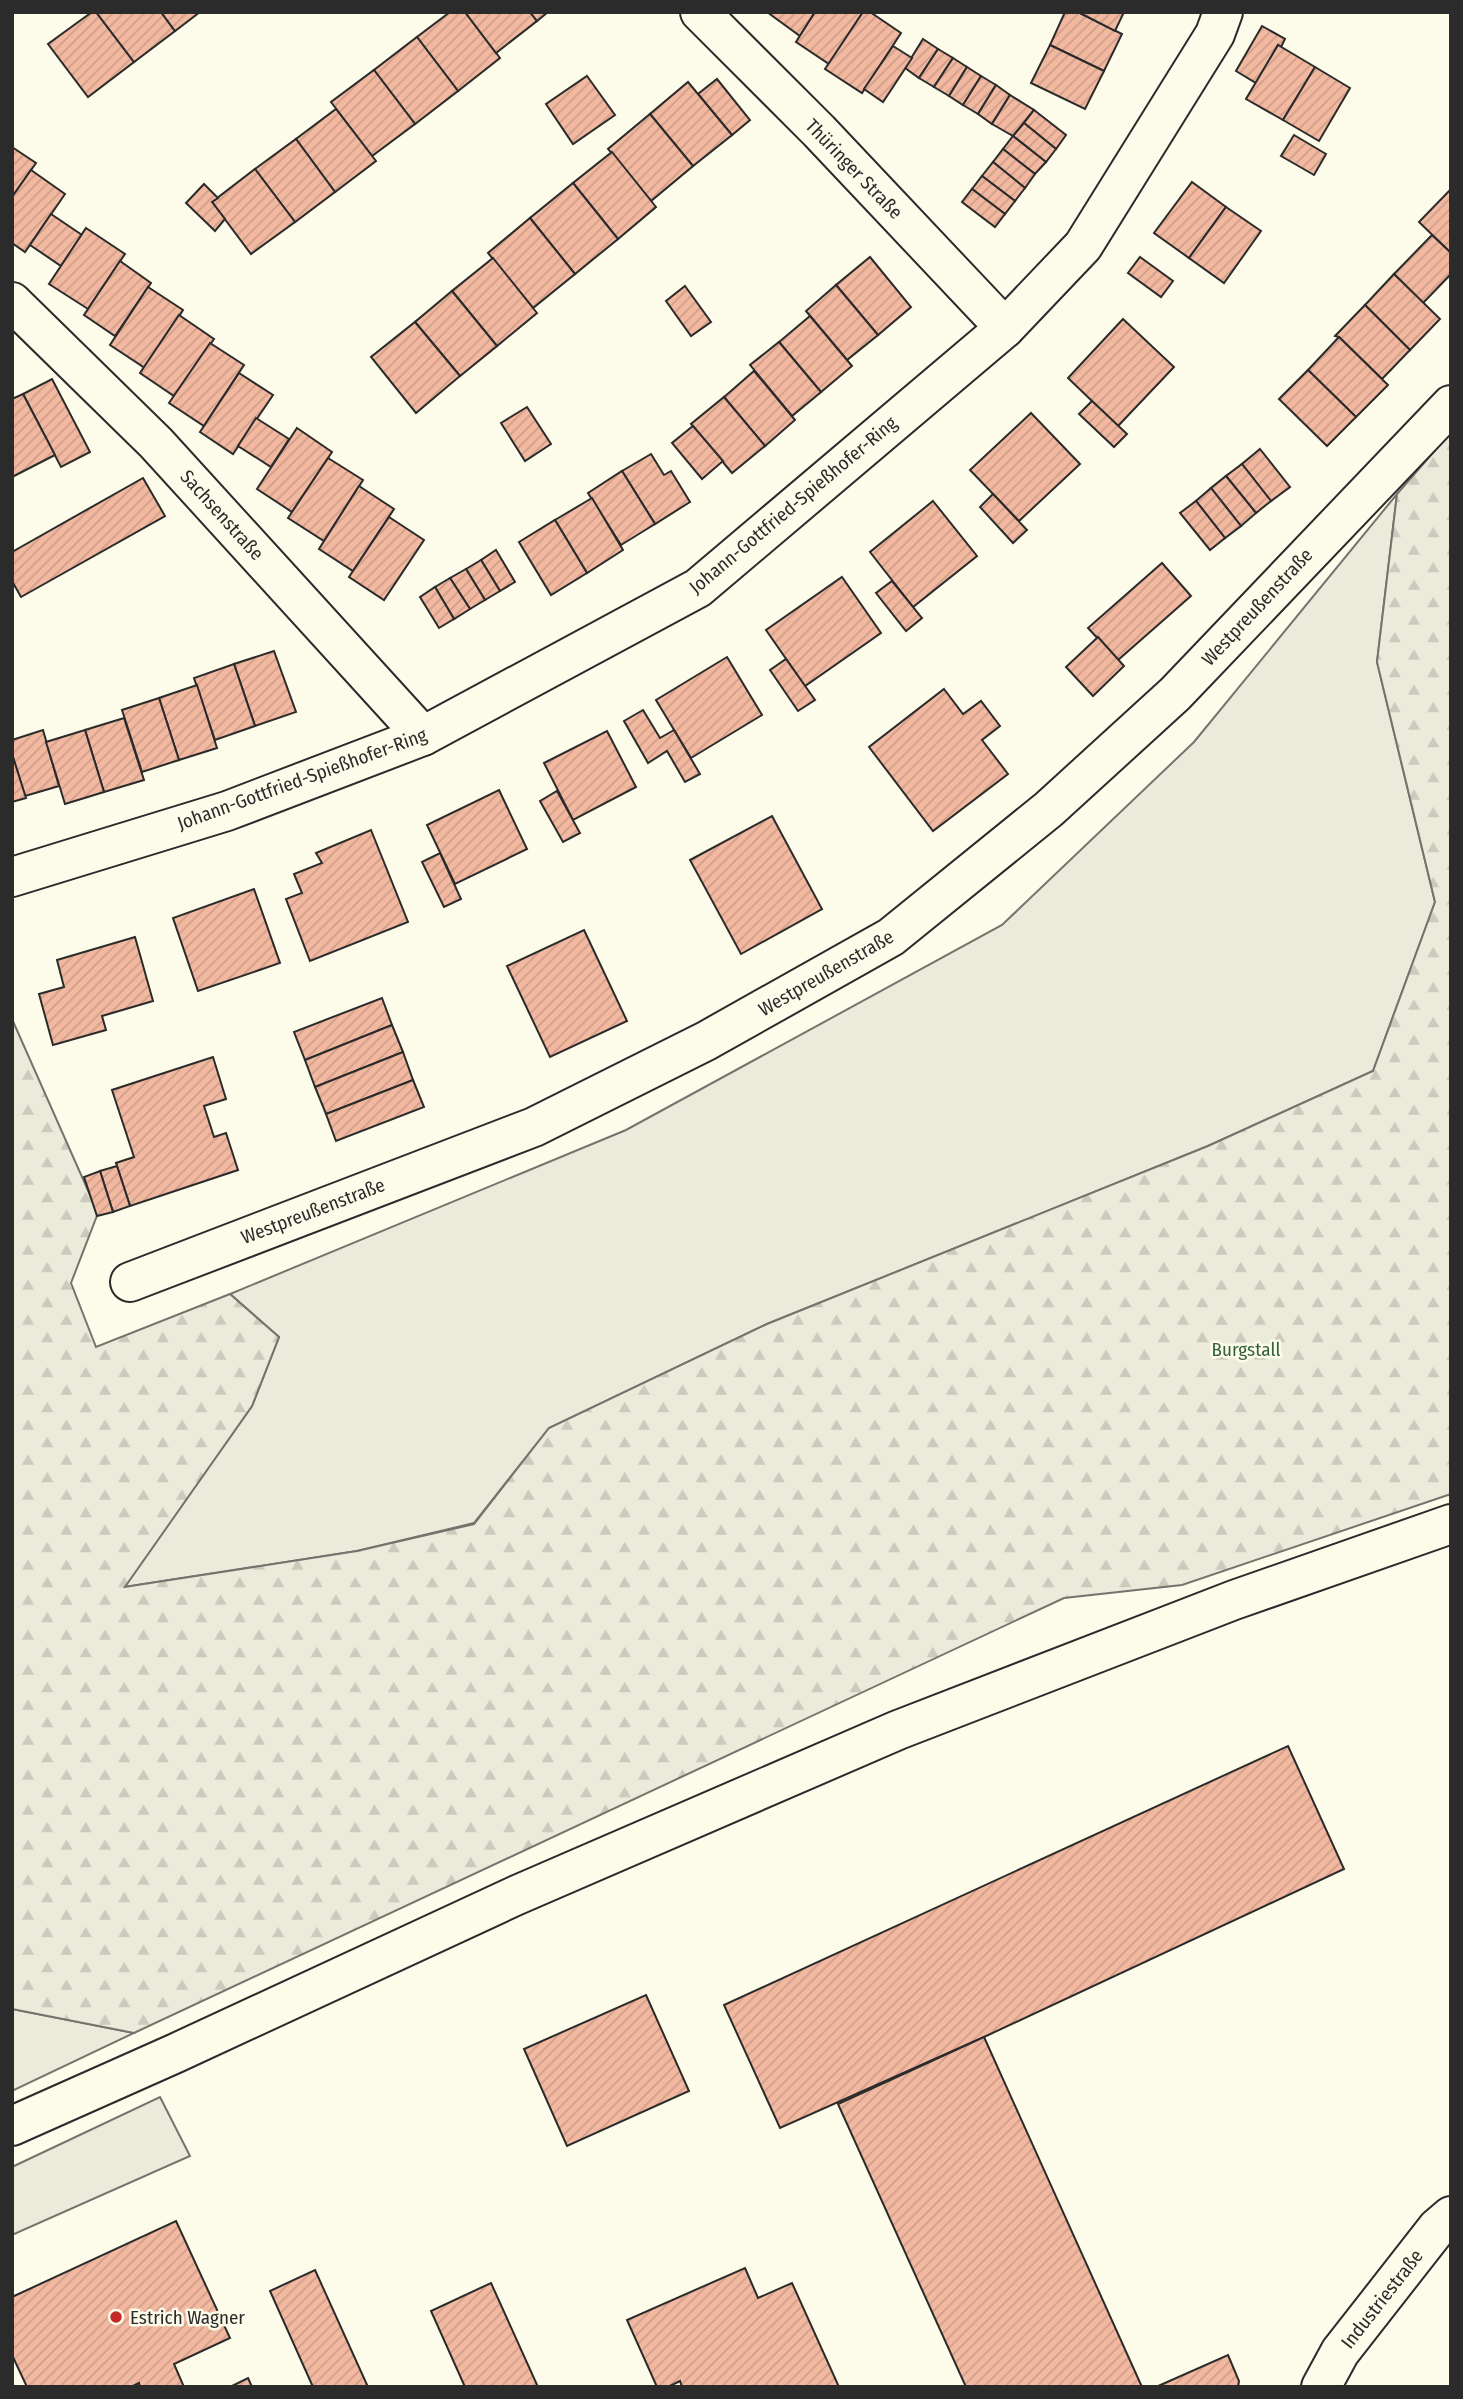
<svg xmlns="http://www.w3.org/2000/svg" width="1463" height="2399" viewBox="0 0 1463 2399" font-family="'Fira Sans Condensed',sans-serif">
  <defs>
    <pattern id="forest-firs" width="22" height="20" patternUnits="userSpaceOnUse" patternTransform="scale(1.75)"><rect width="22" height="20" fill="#ecebdb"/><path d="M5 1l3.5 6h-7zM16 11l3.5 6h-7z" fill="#cbcabc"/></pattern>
    <pattern id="building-hatch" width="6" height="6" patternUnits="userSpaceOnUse" patternTransform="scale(1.75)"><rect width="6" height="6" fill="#f2b8a0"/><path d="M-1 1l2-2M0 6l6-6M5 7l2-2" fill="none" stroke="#d09e8a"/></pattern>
  </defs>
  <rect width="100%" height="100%" fill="#fdfbea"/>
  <!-- green -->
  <g fill="#ecebdb" stroke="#74746e" stroke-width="2">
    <polygon points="1397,494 1377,662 1435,902 1373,1071 1208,1146 767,1324 549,1428 474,1523 357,1551 124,1587 252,1406 279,1337 230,1294 626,1130 1002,925 1194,742"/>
    <polygon points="12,2009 134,2033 12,2091"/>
    <polygon points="160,2097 190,2156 12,2235 12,2167"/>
  </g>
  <!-- forest -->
  <polygon fill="url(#forest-firs)" stroke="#74746e" stroke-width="2" points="1451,432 1451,1494 1182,1585 1064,1598 134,2033 12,2009 12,1019 98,1213 71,1283 96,1347 230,1294 279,1337 252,1406 125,1587 357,1551 474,1524 549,1428 767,1324 1208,1146 1373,1071 1435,902 1377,662 1397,494"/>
  <!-- building -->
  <g fill="url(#building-hatch)" stroke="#2b2b2b" stroke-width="2">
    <polygon points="92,12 96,12 134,62 88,97 48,44"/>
    <polygon points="96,12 161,12 175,31 134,62"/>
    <polygon points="161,12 200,12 175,31"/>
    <polygon points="450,12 465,12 500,58 458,91 417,37"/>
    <polygon points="465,12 530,12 537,21 496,53"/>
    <polygon points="530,12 548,12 537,21"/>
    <polygon points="767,12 815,12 800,36"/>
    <polygon points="815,12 863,12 829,64 796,42"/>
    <polygon points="863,12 870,12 901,33 862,93 825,69"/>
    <polygon points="1065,12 1078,12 1122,34 1104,71 1050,45"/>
    <polygon points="1078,12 1124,12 1115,31"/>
    <polygon points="1262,26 1285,39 1281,47 1278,45 1256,83 1236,71"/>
    <polygon points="417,37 458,91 415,124 374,70"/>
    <polygon points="923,39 938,49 919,78 905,68"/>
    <polygon points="1050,45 1104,71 1085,109 1031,83"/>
    <polygon points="1278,45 1315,67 1283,120 1246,99"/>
    <polygon points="893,46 912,58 883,102 864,89"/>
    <polygon points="938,49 953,58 934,87 919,78"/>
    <polygon points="953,58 967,67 949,96 934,87"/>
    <polygon points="967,67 981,76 963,105 949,96"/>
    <polygon points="1315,67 1350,88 1319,141 1283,120"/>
    <polygon points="374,70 415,124 372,156 331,102"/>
    <polygon points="587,76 615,115 573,144 546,104"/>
    <polygon points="981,76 996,85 978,114 963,105"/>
    <polygon points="717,79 750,120 732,135 698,94"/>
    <polygon points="688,82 732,135 693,166 650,114"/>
    <polygon points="996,85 1010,95 992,124 978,114"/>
    <polygon points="1010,95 1034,110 1013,136 992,124"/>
    <polygon points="336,109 376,161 335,192 296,139"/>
    <polygon points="1034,110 1066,135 1056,149 1024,123"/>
    <polygon points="650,114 693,166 651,201 608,149"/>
    <polygon points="1024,123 1056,149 1046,162 1013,136"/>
    <polygon points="1294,135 1326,154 1314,175 1281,156"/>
    <polygon points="1013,136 1046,162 1035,174 1003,149"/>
    <polygon points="296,139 335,192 295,222 255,169"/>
    <polygon points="12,147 36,163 12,197"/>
    <polygon points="1003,149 1035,174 1025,188 993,162"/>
    <polygon points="612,152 656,207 618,239 573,183"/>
    <polygon points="993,162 1025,188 1015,201 982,176"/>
    <polygon points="255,169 295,222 251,254 212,202"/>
    <polygon points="31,170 65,194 25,252 12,243 12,197"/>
    <polygon points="982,176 1015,201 1005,214 972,189"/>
    <polygon points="1192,182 1226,207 1189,258 1154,233"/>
    <polygon points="573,183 618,239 575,274 530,218"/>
    <polygon points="204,184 218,198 212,202 225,219 215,231 186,203"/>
    <polygon points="972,189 1005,214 995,227 962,202"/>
    <polygon points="1450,190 1451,190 1451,253 1419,222"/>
    <polygon points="1226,207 1261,231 1224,283 1189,258"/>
    <polygon points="51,214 82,235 61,266 30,245"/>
    <polygon points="530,218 575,274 533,308 488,253"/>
    <polygon points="86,228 125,254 88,309 49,284"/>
    <polygon points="1432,235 1451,253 1451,274 1423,303 1394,274"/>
    <polygon points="870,257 911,307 878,335 836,285"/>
    <polygon points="1140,257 1173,281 1161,297 1128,273"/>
    <polygon points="493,258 537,313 497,346 452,291"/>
    <polygon points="120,261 151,283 115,336 84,315"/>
    <polygon points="1394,274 1440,319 1410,350 1365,305"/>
    <polygon points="836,285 878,335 847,360 806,311"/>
    <polygon points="685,286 711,322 691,336 666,301"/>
    <polygon points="148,287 183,310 145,368 110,345"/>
    <polygon points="452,291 497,346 460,376 415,322"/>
    <polygon points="1365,305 1410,350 1382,379 1339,337 1335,336"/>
    <polygon points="179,315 214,339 174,396 140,373"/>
    <polygon points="810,316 852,366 821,392 779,342"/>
    <polygon points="1123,319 1174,367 1118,426 1068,378"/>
    <polygon points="415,322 460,376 416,413 371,357"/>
    <polygon points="1339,337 1388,385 1356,417 1308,370"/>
    <polygon points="779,342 821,392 792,416 750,365"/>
    <polygon points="210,343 244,365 204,426 169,403"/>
    <polygon points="1308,370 1356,417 1327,446 1279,399"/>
    <polygon points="754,371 795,420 765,446 724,397"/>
    <polygon points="239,373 273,395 233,454 200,432"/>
    <polygon points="52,379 90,452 61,467 23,394"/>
    <polygon points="23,394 55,455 12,477 12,399"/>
    <polygon points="724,397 765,446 732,473 691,424"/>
    <polygon points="1092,401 1127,434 1114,447 1079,414"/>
    <polygon points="527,407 551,444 525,461 501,423"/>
    <polygon points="1031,413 1080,464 1019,521 970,470"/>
    <polygon points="256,418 289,439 271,467 238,446"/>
    <polygon points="693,426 723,461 702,479 672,443"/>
    <polygon points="297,428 332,452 292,512 257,489"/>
    <polygon points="1260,449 1290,487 1271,501 1242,464"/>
    <polygon points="651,454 664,475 671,471 690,502 655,524 622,471"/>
    <polygon points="328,458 363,480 324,541 288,518"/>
    <polygon points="1242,464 1271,501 1256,513 1226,476"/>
    <polygon points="622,471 655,524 621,545 588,493"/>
    <polygon points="1226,476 1256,513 1241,526 1211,488"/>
    <polygon points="143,478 165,516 21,597 12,581 12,552"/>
    <polygon points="359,486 394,509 353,571 319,549"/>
    <polygon points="1211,488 1241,526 1225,538 1196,501"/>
    <polygon points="993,494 1027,530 1013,543 980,507"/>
    <polygon points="592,498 623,550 587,573 555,520"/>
    <polygon points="933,501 977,556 913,607 870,552"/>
    <polygon points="1196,501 1225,538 1210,550 1180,513"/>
    <polygon points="389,517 424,540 384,600 349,577"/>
    <polygon points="555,520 587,573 551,595 519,542"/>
    <polygon points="496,550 515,582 500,591 481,560"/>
    <polygon points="481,560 500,591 485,600 466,569"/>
    <polygon points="1162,563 1191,596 1118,660 1088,628"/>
    <polygon points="466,569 485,600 470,609 450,578"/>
    <polygon points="842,577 881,633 805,686 766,630"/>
    <polygon points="450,578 470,609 454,619 435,587"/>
    <polygon points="892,581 922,618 906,631 876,593"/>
    <polygon points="435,587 454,619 439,628 420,597"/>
    <polygon points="1098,637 1124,666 1093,696 1066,667"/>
    <polygon points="274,651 296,712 255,726 234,664"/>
    <polygon points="727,657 762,715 691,758 656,700"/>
    <polygon points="786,659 815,700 798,711 770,670"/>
    <polygon points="234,664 255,726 215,740 194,678"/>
    <polygon points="197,685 217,748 179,760 159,698"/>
    <polygon points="944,689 963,714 981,701 1000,726 982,740 1008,774 933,831 869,747"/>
    <polygon points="159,698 179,760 142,772 122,710"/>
    <polygon points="643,710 660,738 674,730 700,774 685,782 667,751 648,763 624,721"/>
    <polygon points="124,718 144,780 104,792 85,730"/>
    <polygon points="43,730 59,786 25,796 12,754 12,740"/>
    <polygon points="85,730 104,792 65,804 46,742"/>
    <polygon points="607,731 636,787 573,820 544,763"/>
    <polygon points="12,754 26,798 12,802"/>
    <polygon points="499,790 527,849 455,884 427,825"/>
    <polygon points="557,791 580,833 563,842 540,801"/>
    <polygon points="772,816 822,909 741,954 690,860"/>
    <polygon points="371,830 408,922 310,961 286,899 302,893 294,874 322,863 316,853"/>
    <polygon points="440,853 461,899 444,907 422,862"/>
    <polygon points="254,889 280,963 198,991 173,918"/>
    <polygon points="584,930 627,1021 550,1057 507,966"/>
    <polygon points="135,937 153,1001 102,1016 106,1030 53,1045 39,994 64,987 57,960"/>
    <polygon points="382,998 392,1025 305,1060 294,1032"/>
    <polygon points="392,1025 403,1052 315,1087 305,1060"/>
    <polygon points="403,1052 413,1080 326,1114 315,1087"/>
    <polygon points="213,1057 226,1099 204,1106 214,1137 226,1133 238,1170 130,1206 116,1163 134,1157 112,1090"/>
    <polygon points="413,1080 424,1107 336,1141 326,1114"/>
    <polygon points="117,1166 130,1206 113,1212 100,1171"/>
    <polygon points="100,1171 113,1212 97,1216 84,1177"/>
    <polygon points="1288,1746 1344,1869 984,2037 780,2128 724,2005"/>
    <polygon points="646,1995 689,2091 567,2146 524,2049"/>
    <polygon points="984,2037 1142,2387 966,2387 838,2104"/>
    <polygon points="176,2221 230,2338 174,2364 184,2387 140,2387 139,2383 131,2387 27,2387 12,2355 12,2297"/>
    <polygon points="745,2268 758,2298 792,2283 839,2387 682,2387 680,2381 668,2387 657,2387 627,2320"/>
    <polygon points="315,2270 368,2387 313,2387 270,2291"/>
    <polygon points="491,2283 538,2387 465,2387 431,2311"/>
    <polygon points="1228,2355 1239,2381 1238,2387 1156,2387"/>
    <polygon points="248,2378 252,2387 230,2387"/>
  </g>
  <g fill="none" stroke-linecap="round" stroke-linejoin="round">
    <!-- street casing -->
    <g stroke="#2b2b2b" stroke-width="42">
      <g id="street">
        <polyline points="700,12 819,131 1005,328"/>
        <polyline points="12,302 156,443 423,736"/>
        <polyline points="12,877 227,811 423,736 698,588 1005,328 1083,246 1215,34 1223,12"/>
        <polyline points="130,1282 534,1127 706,1041 891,937 1049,809 1175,694 1451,405"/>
      </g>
    </g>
    <!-- secondary casing -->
    <g stroke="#2b2b2b" stroke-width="42">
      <polyline id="secondary" points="1321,2387 1340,2352 1437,2228 1451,2216"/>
    </g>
    <!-- highway casing -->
    <g stroke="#2b2b2b" stroke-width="42">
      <polyline id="highway" points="12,2126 176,2053 517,1895 898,1730 1234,1600 1451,1524"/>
    </g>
    <!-- street -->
    <use href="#street" stroke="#fdfbea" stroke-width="38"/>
    <!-- secondary -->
    <use href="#secondary" stroke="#fdfbea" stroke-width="38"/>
    <!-- highway -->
    <use href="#highway" stroke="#fdfbea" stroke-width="38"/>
  </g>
  <!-- markers -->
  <circle fill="#c62828" stroke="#fdfbea" stroke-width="2.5" cx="116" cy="2317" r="7"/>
  <g text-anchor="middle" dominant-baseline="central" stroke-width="5" stroke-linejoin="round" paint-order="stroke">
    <!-- street labels -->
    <g font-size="19" fill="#2b2b2b" stroke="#fdfbea">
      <text transform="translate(854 169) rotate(46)">Thüringer Straße</text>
      <text transform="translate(793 505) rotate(-40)">Johann-Gottfried-Spießhofer-Ring</text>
      <text transform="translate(222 515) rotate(48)">Sachsenstraße</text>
      <text transform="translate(1257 607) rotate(-47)">Westpreußenstraße</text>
      <text transform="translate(302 779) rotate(-20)">Johann-Gottfried-Spießhofer-Ring</text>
      <text transform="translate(826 973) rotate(-30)">Westpreußenstraße</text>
      <text transform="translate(313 1211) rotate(-21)">Westpreußenstraße</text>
      <text transform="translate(1382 2299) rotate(-52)">Industriestraße</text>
    </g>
    <!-- park labels -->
    <g font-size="19" fill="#34623c" stroke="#fdfbea">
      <text x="1246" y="1349">Burgstall</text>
    </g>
    <!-- poi labels -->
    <g font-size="19" fill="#2b2b2b" stroke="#fdfbea" text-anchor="start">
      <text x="130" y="2317">Estrich Wagner</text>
    </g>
  </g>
  <!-- border -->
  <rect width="1463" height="2399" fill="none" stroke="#2b2b2b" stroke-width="28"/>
</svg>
